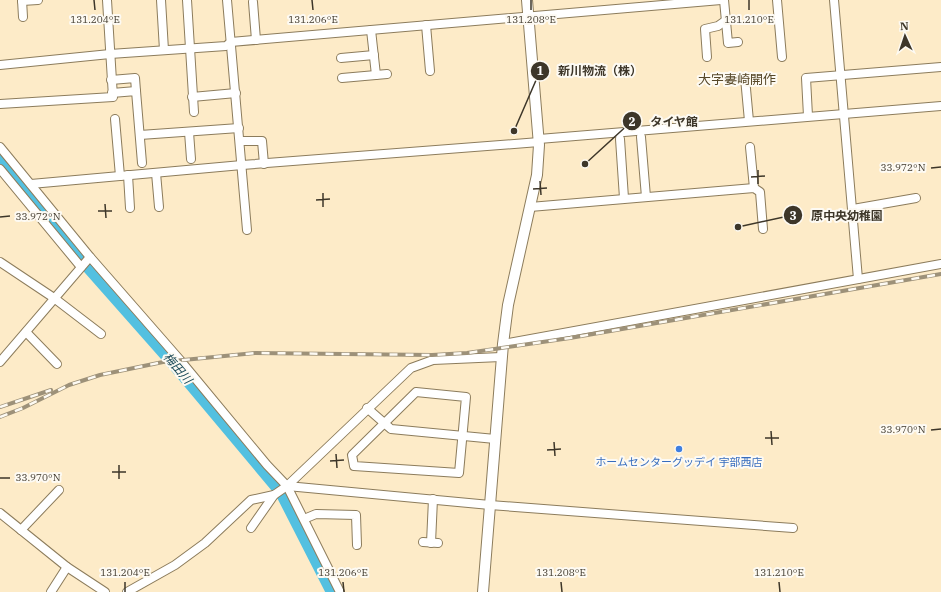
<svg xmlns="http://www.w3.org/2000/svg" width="941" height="592" viewBox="0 0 941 592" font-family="'IBM Plex Serif','Noto Sans JP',serif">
  <rect width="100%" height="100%" fill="#fdebc8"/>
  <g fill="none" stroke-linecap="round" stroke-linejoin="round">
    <!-- river -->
    <polyline stroke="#53c0e0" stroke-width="14" points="0,160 59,233 174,363 282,492 333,592"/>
    <!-- minor casing -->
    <g stroke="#8c7c5c" stroke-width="10">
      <g id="minor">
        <polyline points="22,0 23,17"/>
        <polyline points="161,0 164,50"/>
        <polyline points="187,0 194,112"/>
        <polyline points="227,0 247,230"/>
        <polyline points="724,0 728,43 738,42"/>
        <polyline points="777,0 782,57"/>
        <polyline points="834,0 858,279"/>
        <polyline points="22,1 38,0"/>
        <polyline points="253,2 256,40"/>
        <polyline points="426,25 430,71"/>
        <polyline points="371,30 376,75"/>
        <polyline points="707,57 705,29 718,26 725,21"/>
        <polyline points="341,58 374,55"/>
        <polyline points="0,65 110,54 226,46 231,42 721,0"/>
        <polyline points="342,78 387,74"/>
        <polyline points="745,78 749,121"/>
        <polyline points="111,80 135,78 136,91"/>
        <polyline points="112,93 136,91 142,163"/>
        <polyline points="192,97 236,93"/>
        <polyline points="0,104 113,97 107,0"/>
        <polyline points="808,116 806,78 941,67"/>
        <polyline points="115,119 120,176"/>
        <polyline points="189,132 191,159"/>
        <polyline points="140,135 239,128"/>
        <polyline points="641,137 646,197"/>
        <polyline points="539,139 941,106"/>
        <polyline points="620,139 624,198"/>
        <polyline points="240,141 262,141 264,164"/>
        <polyline points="0,147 90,257 180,360 267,465 287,486 340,592"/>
        <polyline points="750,147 754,188"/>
        <polyline points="0,169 81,267"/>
        <polyline points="156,173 159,207"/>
        <polyline points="128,175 130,208"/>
        <polyline points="31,184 242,165 539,142"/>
        <polyline points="530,207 754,188 760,192 763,229"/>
        <polyline points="853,209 916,198"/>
        <polyline points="0,262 54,298 101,334"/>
        <polyline points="26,332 57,364"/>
        <polyline points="503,344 941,264"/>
        <polyline points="0,362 90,257"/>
        <polygon points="416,392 466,397 459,473 354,466 352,455"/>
        <polyline points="367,408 391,429 495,439"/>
        <polyline points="287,486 490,505 793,528"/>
        <polyline points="0,513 67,567 105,592"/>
        <polyline points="304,519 316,514 356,515 357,545"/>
        <polyline points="251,528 274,495"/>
        <polyline points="21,530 59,490"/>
        <polyline points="423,542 438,543"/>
        <polyline points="431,543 433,499"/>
        <polyline points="51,592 67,567"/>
        <polyline points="127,592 175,565 205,543 251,500 274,495 287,486 411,368 433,360 501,357"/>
      </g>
    </g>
    <!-- tertiary casing -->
    <g stroke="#8c7c5c" stroke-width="12">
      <polyline id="tertiary" points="483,592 503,344 508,305 537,175 539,145 527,0"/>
    </g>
    <!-- minor -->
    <use href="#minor" stroke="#fff" stroke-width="8"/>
    <!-- tertiary -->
    <use href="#tertiary" stroke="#fff" stroke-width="10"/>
    <!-- rail casing -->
    <g stroke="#9d9179" stroke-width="4">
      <g id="rail">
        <polyline points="0,407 51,390"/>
        <polyline points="0,417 23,408 69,385 100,375 163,362 255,353 432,355 467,353 570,338 941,274"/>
      </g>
    </g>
    <!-- rail -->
    <use href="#rail" stroke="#fdfaf3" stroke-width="2.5" stroke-dasharray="8" stroke-linecap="butt"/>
  </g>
  <!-- ticks -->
  <path fill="none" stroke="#3d3629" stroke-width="1.5" d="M94 0 95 10M312 0 313 10M531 0V10M749 0V10M931 168 941 167M758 170V184M751 177 765 176M540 181 541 195M533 189 547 188M323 193V207M316 200 330 199M105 204 106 218M98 211H112M0 217 10 216M931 430 941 429M771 431 772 445M765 438H779M554 442 555 456M547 450 561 449M336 454 337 468M330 461 344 460M119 465V479M112 472H126M0 478H10M125 582V592M343 582 344 592M561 582 562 592M779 582 780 592"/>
  <!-- markers -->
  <circle fill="#3f7fe0" stroke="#fdfaf3" stroke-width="1.5" cx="679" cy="449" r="4"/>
  <g text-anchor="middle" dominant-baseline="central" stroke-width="4" stroke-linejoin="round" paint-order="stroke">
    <!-- shop labels -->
    <g font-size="11" fill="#366cbe" stroke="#fdfaf3">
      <text x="679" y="462">ホームセンターグッデイ 宇部西店</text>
    </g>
    <!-- water labels -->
    <g font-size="12" font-style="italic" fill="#1f4d5b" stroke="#fdfaf3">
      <text transform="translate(178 368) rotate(49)">梅田川</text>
    </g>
    <!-- quarter labels -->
    <g font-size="13" fill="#574829" stroke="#fdfaf3">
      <text x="737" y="79">大字妻崎開作</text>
    </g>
  </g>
  <g font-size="10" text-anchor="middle" fill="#3d3629" stroke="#fdfaf3" stroke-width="4" stroke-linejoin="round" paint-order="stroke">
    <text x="95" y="23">131.204°E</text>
    <text x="313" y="23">131.206°E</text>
    <text x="531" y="23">131.208°E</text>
    <text x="749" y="23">131.210°E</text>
    <text x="903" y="171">33.972°N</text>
    <text x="38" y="220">33.972°N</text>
    <text x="903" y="433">33.970°N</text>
    <text x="38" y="481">33.970°N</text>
    <text x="125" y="576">131.204°E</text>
    <text x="343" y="576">131.206°E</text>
    <text x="561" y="576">131.208°E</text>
    <text x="779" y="576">131.210°E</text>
  </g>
  <!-- callouts -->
  <path fill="none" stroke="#3d3629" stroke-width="1.5" d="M514 131L540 71M585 164L632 121M738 227L793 215"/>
  <g fill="#3d3629" stroke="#fdfaf3" stroke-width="1.5">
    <circle cx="514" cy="131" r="4"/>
    <circle cx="585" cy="164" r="4"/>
    <circle cx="738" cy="227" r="4"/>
    <circle cx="540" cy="71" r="10"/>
    <circle cx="632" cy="121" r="10"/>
    <circle cx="793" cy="215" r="10"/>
  </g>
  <g font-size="12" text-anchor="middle" font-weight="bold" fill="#fff">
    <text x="540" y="75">1</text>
    <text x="632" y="126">2</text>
    <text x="793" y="220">3</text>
  </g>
  <g font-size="12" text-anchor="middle" font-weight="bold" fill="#3d3629" stroke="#fdfaf3" stroke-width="4" stroke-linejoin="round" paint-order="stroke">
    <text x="600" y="75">新川物流（株）</text>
    <text x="674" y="126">タイヤ館</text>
    <text x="847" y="220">原中央幼稚園</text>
  </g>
  <!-- north arrow -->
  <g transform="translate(905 36) rotate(357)" stroke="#fdfaf3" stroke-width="3" paint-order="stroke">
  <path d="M0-3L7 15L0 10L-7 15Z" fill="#3d3629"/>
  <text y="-6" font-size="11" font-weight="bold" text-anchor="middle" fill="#3d3629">N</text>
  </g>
</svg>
